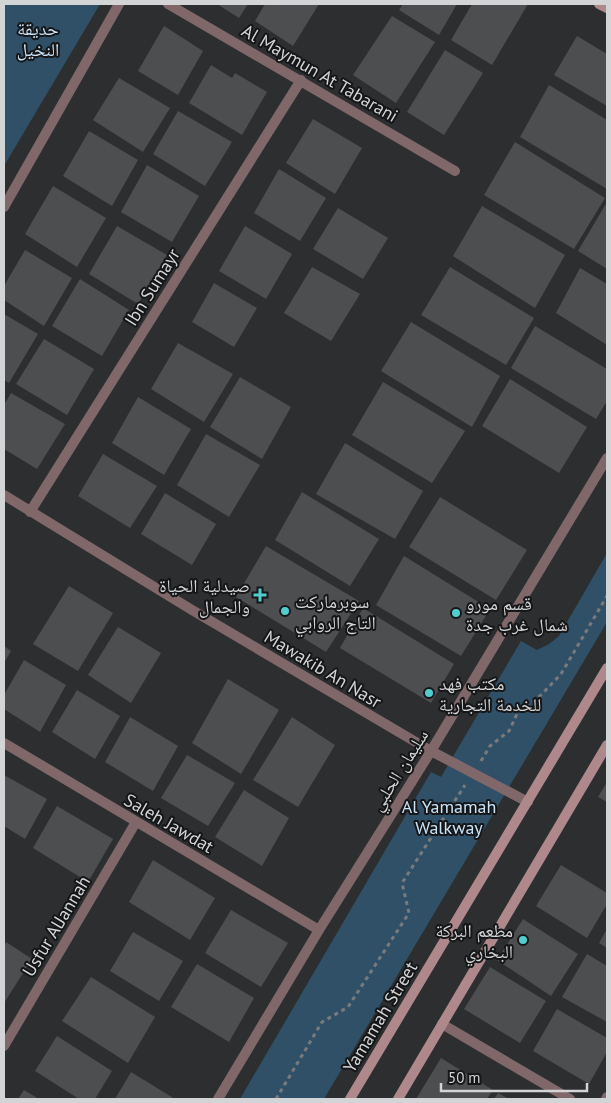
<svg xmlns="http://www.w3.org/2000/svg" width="611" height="1103" viewBox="0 0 611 1103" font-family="'PT Sans','Noto Naskh Arabic',sans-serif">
  <rect width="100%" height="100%" fill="#2c2e30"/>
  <!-- green -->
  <g fill="#305068">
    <polygon points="4,4 100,4 4,166"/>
    <polygon points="607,553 607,622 324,1099 240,1099 431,772 441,777 521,641 537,650 549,644 559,636"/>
  </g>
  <!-- building -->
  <g fill="#4c4e50">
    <polygon points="217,4 248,4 239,18"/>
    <polygon points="265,4 319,4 293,46 255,21"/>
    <polygon points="403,4 457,4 439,35 399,10"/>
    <polygon points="472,4 528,4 492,65 451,40"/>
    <polygon points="392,16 435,42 396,103 353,75"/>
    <polygon points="164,26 203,51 178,95 138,71"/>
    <polygon points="577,36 607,54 607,106 554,75"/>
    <polygon points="445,50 483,73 444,135 407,112"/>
    <polygon points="211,65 232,78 235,73 267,92 242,135 189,103"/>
    <polygon points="119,78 170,108 143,152 93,120"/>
    <polygon points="549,85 607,120 607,189 520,137"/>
    <polygon points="178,111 232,142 205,186 153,154"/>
    <polygon points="313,119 362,148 335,194 286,163"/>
    <polygon points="89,131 138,160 112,206 63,176"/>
    <polygon points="515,142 605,198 574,249 484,195"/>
    <polygon points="147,165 199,196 172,242 121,212"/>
    <polygon points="279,169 326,198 300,241 254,213"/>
    <polygon points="53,186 106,218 77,267 25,234"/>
    <polygon points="607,202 607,269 578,251"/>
    <polygon points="482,206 565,255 535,308 453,256"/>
    <polygon points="338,208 388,238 363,279 313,249"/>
    <polygon points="117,226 167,255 138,304 89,274"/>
    <polygon points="245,226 292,254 266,299 219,271"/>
    <polygon points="25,250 72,278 44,326 4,300 4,286"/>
    <polygon points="312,267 360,294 331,341 284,313"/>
    <polygon points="450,267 534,318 506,365 421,315"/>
    <polygon points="580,268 607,284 607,345 556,313"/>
    <polygon points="80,279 129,310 102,356 52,326"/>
    <polygon points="214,283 257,308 234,347 192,322"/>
    <polygon points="4,314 38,334 9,383 4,380"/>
    <polygon points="411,322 500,376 472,427 381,371"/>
    <polygon points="535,326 607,369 607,401 596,419 511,368"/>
    <polygon points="44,339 94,369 67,415 16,384"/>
    <polygon points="178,343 233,374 204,422 151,389"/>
    <polygon points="240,377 291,407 262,459 210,427"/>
    <polygon points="510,379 587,427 559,473 482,426"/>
    <polygon points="383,382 465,431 432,483 352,435"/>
    <polygon points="11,393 65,424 37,469 4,449 4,405"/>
    <polygon points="138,397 191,429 164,475 112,443"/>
    <polygon points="206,434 260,465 229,517 177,485"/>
    <polygon points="345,443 423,491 395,539 316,494"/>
    <polygon points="103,454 157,486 130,528 78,496"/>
    <polygon points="302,492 379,539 350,586 275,540"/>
    <polygon points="165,493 216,524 192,565 141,534"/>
    <polygon points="440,497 527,550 496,600 409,547"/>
    <polygon points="266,546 359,601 326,652 236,597"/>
    <polygon points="404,556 490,609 461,656 376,605"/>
    <polygon points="69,586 113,613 78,671 33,644"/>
    <polygon points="363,608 454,664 431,703 340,648"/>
    <polygon points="118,627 161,653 131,703 88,675"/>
    <polygon points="4,646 11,651 4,663"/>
    <polygon points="24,660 66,685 40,732 4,709 4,695"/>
    <polygon points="228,679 279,710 241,774 192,743"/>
    <polygon points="77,690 120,716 95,759 52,732"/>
    <polygon points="130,717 178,746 153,791 105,762"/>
    <polygon points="292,717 335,745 298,807 253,780"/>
    <polygon points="187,755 235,783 208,826 161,798"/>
    <polygon points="4,775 47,799 25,839 4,826"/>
    <polygon points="607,782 607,802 598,797"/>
    <polygon points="244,790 289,818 262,866 215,837"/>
    <polygon points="57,806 113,839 88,882 33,848"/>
    <polygon points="153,860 215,898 190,940 129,902"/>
    <polygon points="561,865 607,893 607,904 587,938 536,906"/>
    <polygon points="231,910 288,943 261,987 205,953"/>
    <polygon points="523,919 578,954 551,996 497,960"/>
    <polygon points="607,929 607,948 599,943"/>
    <polygon points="133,932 183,961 159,1001 110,971"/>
    <polygon points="6,942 32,959 4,1003 4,947"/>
    <polygon points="587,954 607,966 607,1022 562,997"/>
    <polygon points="197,964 254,998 229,1042 171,1007"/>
    <polygon points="490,967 546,1001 520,1043 464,1009"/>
    <polygon points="91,977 155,1017 128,1063 62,1021"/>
    <polygon points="557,1009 607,1038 607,1052 589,1084 533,1051"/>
    <polygon points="57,1036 112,1071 95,1099 79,1099 35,1071"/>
    <polygon points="441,1058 493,1090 487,1099 416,1099"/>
    <polygon points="131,1072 175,1099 115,1099"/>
    <polygon points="24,1090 39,1099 18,1099"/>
    <polygon points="498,1093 509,1099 494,1099"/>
  </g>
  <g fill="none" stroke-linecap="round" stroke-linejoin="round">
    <!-- path -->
    <g stroke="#797a7c" stroke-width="3" stroke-dasharray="4 4" stroke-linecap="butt">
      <polyline points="481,761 490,746 509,731 517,714 542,694 561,674 607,596"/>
      <polyline points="276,1099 322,1022 348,1007 409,913 402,883 465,785"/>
    </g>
    <!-- lane -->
    <g stroke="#80686a" stroke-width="10">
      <polyline points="168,4 455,171"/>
      <polyline points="4,207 119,4"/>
      <polyline points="30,512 301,80"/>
      <polyline points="4,743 319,930"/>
      <polyline points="4,1046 136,822"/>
      <polyline points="218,1099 319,930 431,751 607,458"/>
    </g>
    <!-- street -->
    <g stroke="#80686a" stroke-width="10">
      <polyline points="4,495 192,610 431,751 528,802"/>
      <polyline points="442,1024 570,1099"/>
      <polyline points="606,1099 607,1097"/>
    </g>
    <!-- secondary -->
    <g stroke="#ae888b" stroke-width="10">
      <polyline points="599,4 607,8"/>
      <polyline points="350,1099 607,668"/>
      <polyline points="398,1099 607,745"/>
    </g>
  </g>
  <!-- markers -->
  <g fill="#52cdcf" stroke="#151617" stroke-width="2">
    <path d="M257.5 587.5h5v5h5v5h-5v5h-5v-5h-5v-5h5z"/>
    <circle cx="285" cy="611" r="5"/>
    <circle cx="456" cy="613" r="5"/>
    <circle cx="429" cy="693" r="5"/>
    <circle cx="523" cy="940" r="5"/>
  </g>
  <g text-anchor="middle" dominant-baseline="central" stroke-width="4" stroke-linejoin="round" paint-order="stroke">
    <!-- park labels -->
    <g font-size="18" fill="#c9e3f8" stroke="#151617">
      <text x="38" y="28">حديقة<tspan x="38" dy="21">النخيل</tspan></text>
      <text x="449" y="806">Al Yamamah<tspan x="449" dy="21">Walkway</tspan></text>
    </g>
    <!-- street labels -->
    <g font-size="18" fill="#d3d4d5" stroke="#151617">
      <text transform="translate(320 73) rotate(30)">Al Maymun At Tabarani</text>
      <text transform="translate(152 287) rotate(-58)">Ibn Sumayr</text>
      <text transform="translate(323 669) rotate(31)">Mawakib An Nasr</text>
      <text transform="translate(399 770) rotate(-58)">سليمان الحلبي</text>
      <text transform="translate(169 823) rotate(30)">Saleh Jawdat</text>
      <text transform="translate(56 926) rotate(-59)">Usfur AlJannah</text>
      <text transform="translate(380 1017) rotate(-59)">Yamamah Street</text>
    </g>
    <!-- poi labels -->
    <g font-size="18" fill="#d3d4d5" stroke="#151617" text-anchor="start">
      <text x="250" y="585" text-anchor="end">صيدلية الحياة<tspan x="250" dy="21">والجمال</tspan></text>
      <text x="295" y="601">سوبرماركت<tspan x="295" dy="21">التاج الروابي</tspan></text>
      <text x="466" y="603">قسم مورو<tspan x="466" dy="21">شمال غرب جدة</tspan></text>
      <text x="439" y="683">مكتب فهد<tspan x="439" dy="21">للخدمة التجارية</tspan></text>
      <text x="513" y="930" text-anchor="end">مطعم البركة<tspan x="513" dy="21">البخاري</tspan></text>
    </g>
  </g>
  <!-- border -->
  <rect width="611" height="1103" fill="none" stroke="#d3d4d5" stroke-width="10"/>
  <!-- scale -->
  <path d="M441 1083v8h146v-8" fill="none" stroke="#d3d4d5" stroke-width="2.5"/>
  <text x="448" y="1083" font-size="15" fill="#d3d4d5" stroke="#151617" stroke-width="4" paint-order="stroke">50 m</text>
</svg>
